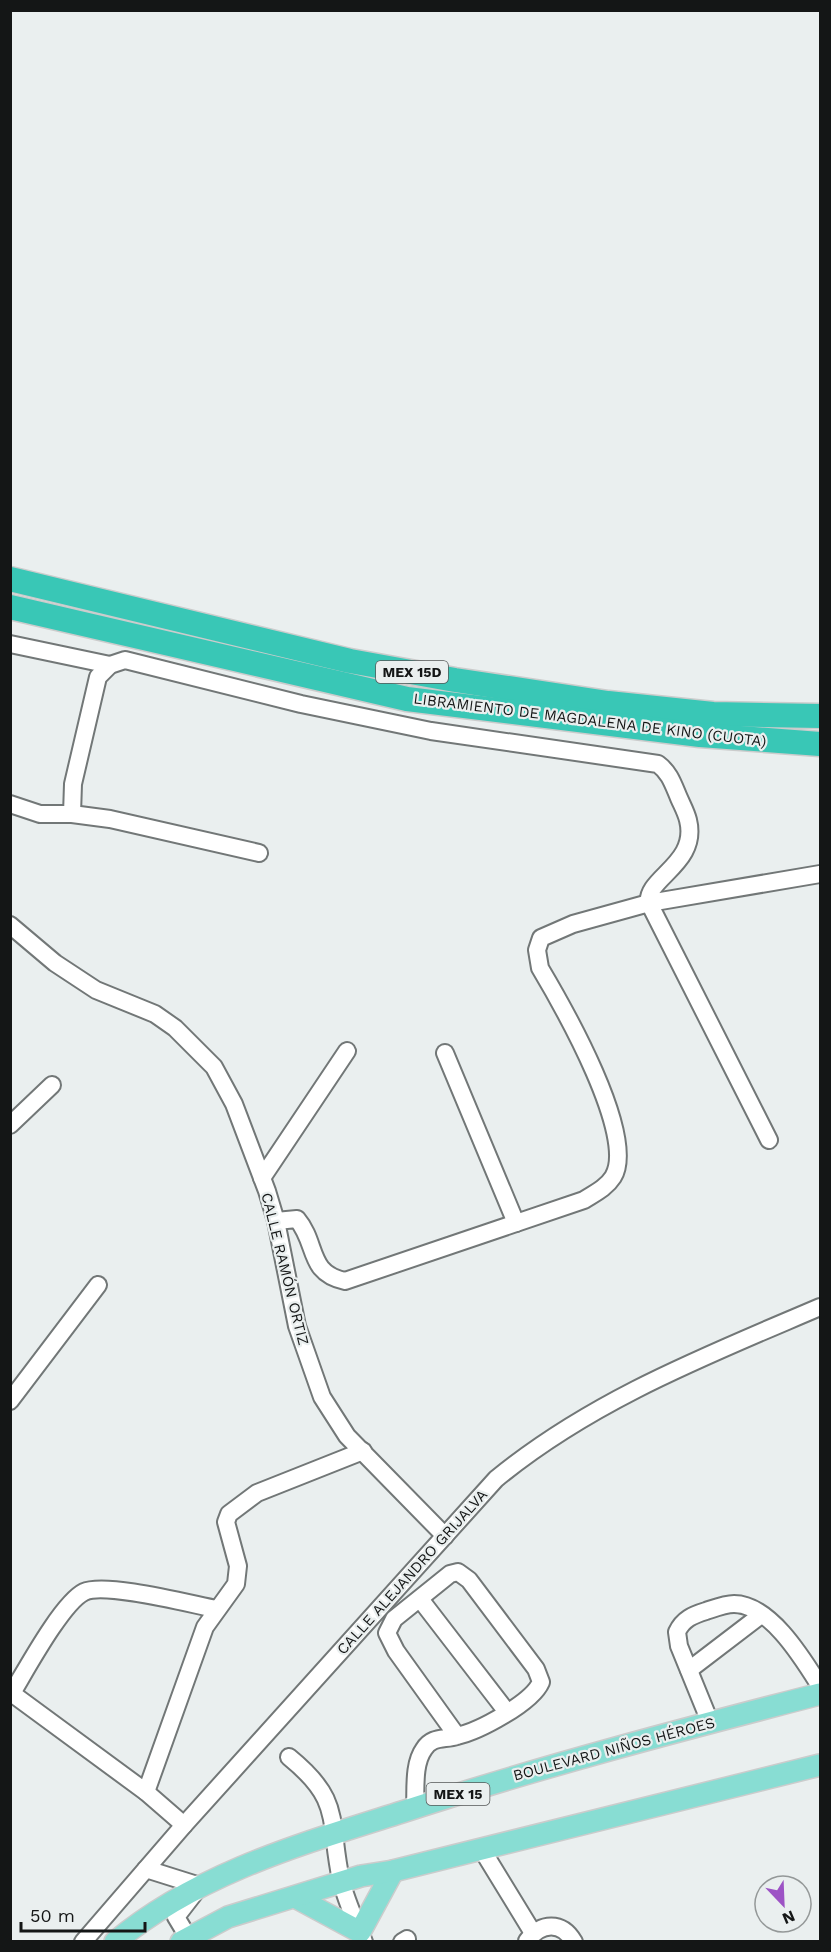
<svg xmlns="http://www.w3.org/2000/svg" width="831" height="1952" viewBox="0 0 831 1952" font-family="'Work Sans',sans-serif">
  <rect width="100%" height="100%" fill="#eaefef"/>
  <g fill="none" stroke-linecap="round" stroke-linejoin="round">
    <!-- minor casing -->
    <g stroke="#727777" stroke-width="20">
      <g id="minor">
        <polyline points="10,644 110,665"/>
        <polyline points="10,804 40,814 72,814"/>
        <path d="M259 853 110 819 72 814 73 784 98 677 110 665 125 660 301 704 431 731 658 764C670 773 673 784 679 798 682 805 686 812 688 820 699 864 645 878 649 903L769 1140"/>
        <polyline points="10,925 55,963 96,990 155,1014 175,1028 214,1067 234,1104 267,1191 276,1221 297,1326 322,1397 347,1436 445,1536"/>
        <polyline points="445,1053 516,1223"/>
        <polyline points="10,1125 52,1085"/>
        <polyline points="262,1178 347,1051"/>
        <path d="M276 1221 297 1219C318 1244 307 1273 345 1281L584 1200C595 1193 606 1188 613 1177 638 1137 562 1005 540 968L537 950 541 938 573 924 649 903 820 874"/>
        <polyline points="10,1401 98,1285"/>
        <polyline points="420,1599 507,1712"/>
        <polyline points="689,1670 761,1615"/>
        <polyline points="10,1692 146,1792 184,1825"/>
        <path d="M12 1693C26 1670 62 1603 84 1592 105 1582 190 1604 216 1609"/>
        <path d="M710 1722 679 1646 677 1632C683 1619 693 1615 706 1611 715 1608 725 1604 734 1604 770 1604 803 1659 820 1686"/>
        <path d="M289 1757C343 1801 328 1819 341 1880 346 1901 356 1922 364 1942"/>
        <polyline points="146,1792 205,1627 236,1584 238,1566 226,1522 229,1514 257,1493 363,1451"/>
        <path d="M415 1807C416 1790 413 1764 424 1749 432 1736 444 1740 457 1736 479 1731 532 1703 541 1682L536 1669 469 1580 458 1572 450 1574 394 1619 387 1633 396 1651 457 1736"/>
        <polyline points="481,1848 533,1933"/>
        <polyline points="146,1869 200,1886 176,1917 191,1942"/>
        <path d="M527 1941C541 1922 562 1921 574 1942"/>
        <path d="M83 1942 184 1825 496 1479C592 1400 708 1355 820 1307"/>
        <polyline points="402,1942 407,1939"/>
      </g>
    </g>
    <!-- major casing -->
    <g stroke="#cbcccc" stroke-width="24">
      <g id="major">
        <polyline points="295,1897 360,1932 393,1871"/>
        <path d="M115 1942C198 1873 301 1844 402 1812 540 1767 680 1730 820 1694"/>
        <polyline points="181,1942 228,1917 361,1876 393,1871 820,1765"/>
      </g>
    </g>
    <!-- highway casing -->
    <g stroke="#cbcccc" stroke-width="27">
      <g id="highway">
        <polyline points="10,579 350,661 455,680 608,703 713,714 820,716"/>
        <polyline points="10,607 407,699 700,735 820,744"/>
      </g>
    </g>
    <!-- minor -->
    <use href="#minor" stroke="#fff" stroke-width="16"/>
    <!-- major -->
    <use href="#major" stroke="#88ddd3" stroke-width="21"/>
    <!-- highway -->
    <use href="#highway" stroke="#39c7b6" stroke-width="24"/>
  </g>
  <g text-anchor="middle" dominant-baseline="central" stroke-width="4.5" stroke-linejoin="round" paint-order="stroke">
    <!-- shield labels -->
    <g fill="#eaefef" stroke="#545757" stroke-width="1.5">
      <rect x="376" y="661" width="72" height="22" rx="4.5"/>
      <rect x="426.5" y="1783" width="63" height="22" rx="4.5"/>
    </g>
    <g font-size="14" font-weight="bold" fill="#141616">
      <text x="412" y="672">MEX 15D</text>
      <text x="458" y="1794">MEX 15</text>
    </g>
    <!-- street labels -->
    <g font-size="15" fill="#141616" stroke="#eaefef">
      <text transform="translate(590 720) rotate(7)">LIBRAMIENTO DE MAGDALENA DE KINO (CUOTA)</text>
      <text transform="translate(285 1269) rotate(76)">CALLE RAMÓN ORTIZ</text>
      <text transform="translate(412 1572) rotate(-48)">CALLE ALEJANDRO GRIJALVA</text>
      <text transform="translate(614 1749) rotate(-15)">BOULEVARD NIÑOS HÉROES</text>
    </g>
  </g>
  <!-- border -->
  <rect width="831" height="1952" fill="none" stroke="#141616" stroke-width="24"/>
  <!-- north arrow -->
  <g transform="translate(783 1904) rotate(157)"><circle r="28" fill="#eaefef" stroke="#949898" stroke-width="1.5"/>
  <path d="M0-4.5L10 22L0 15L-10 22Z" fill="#9d53c5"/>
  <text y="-9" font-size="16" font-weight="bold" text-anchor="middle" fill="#141616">N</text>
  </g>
  <!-- scale -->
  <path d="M21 1922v9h124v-9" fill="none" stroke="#141616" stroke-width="3"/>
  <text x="30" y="1922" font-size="18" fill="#141616" stroke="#eaefef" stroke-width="4.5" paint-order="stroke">50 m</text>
</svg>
